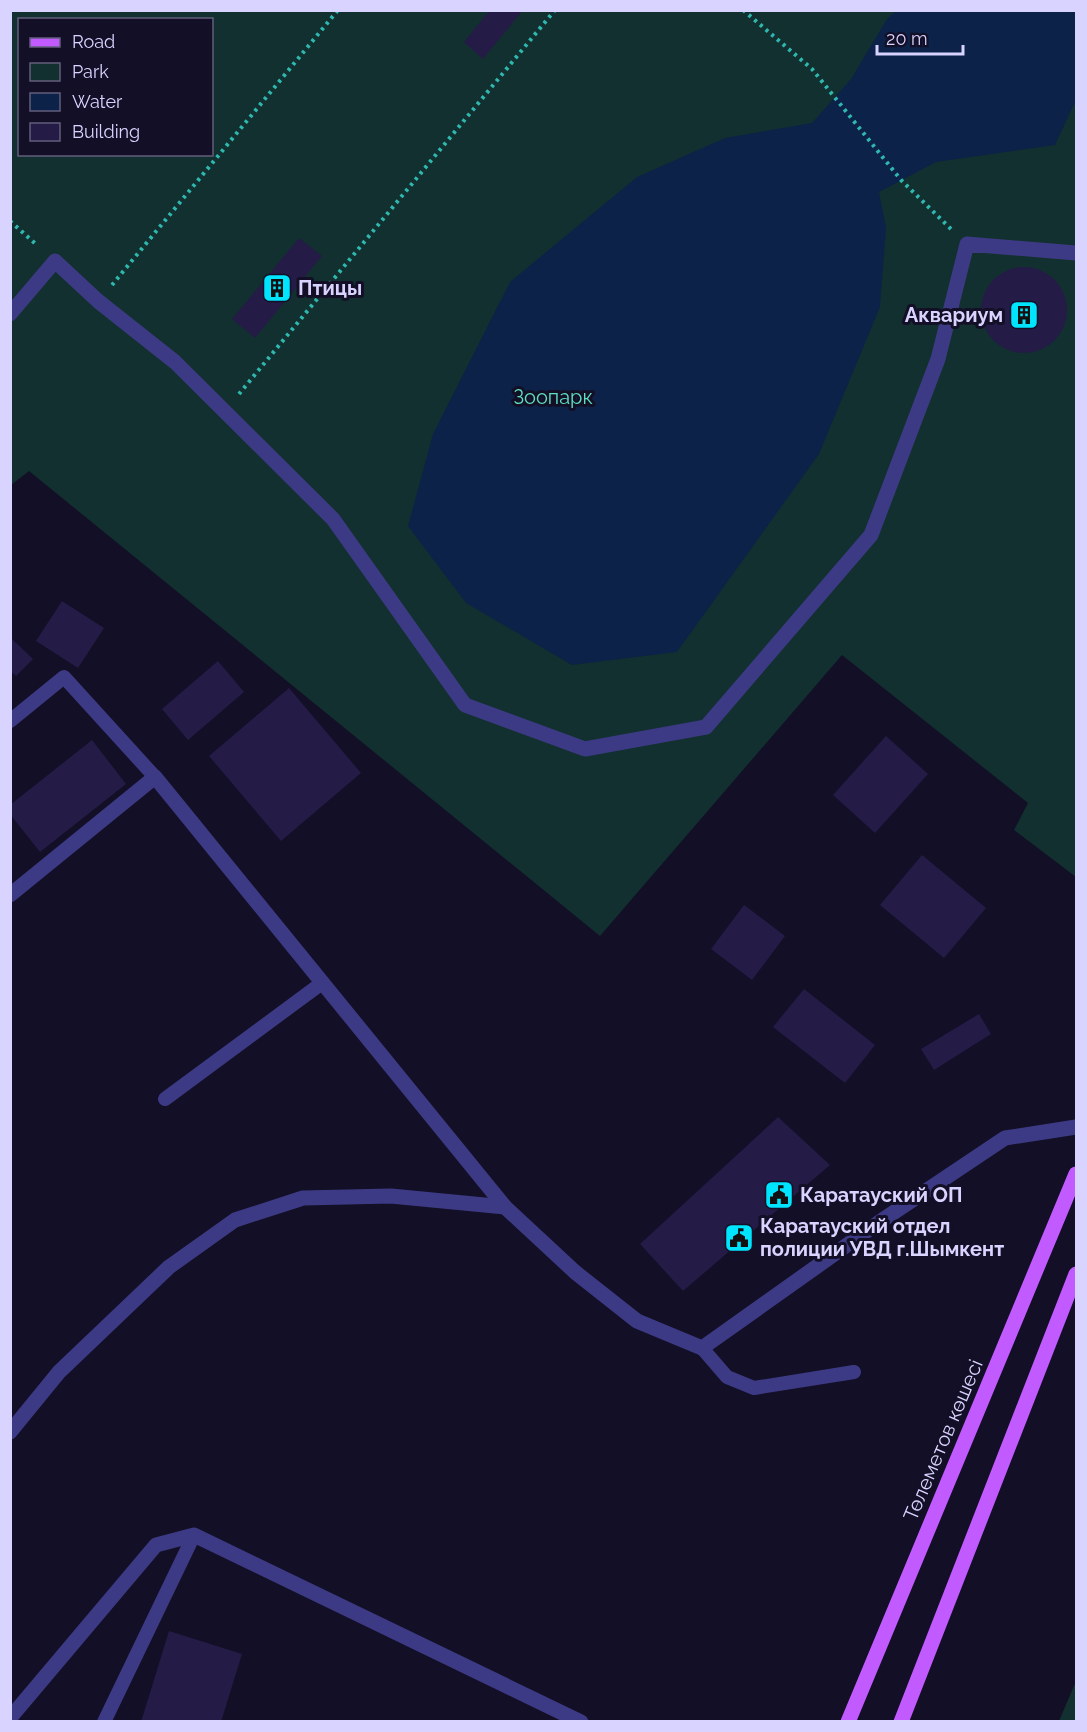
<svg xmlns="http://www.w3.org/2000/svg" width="1087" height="1732" viewBox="0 0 1087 1732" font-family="Raleway,sans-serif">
  <rect width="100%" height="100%" fill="#130f26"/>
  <!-- green -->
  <g fill="#12302f" fill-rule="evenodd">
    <path d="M11 11H1076V877L1014 830 1028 803 842 655 600 936 29 471 11 485ZM20 20H212V154H20Z"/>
    <polygon points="1076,1681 1076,1721 1059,1721"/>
  </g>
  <!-- water -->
  <polygon fill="#0c2248" points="897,10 1076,11 1076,100 1055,145 936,162 879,192 886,228 880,307 819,454 677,652 572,665 466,603 408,526 433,434 510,282 637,177 725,138 812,123 851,79 887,19"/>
  <!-- building -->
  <g fill="#241b47">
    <polygon points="490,10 523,10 483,59 464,42"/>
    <polygon points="299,238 322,256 255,338 232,319"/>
    <circle cx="1024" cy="310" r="43"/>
    <polygon points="62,601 104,628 78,668 36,641"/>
    <polygon points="10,637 33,659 16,676 10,671"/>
    <polygon points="218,661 244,692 188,740 162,709"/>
    <polygon points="289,688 361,773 281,841 209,756"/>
    <polygon points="886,736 928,774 875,833 833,795"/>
    <polygon points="92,740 126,784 40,852 10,814 10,805"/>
    <polygon points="922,855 986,908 944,958 880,905"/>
    <polygon points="744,905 785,936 752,980 711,949"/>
    <polygon points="804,989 875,1045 845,1083 773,1027"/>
    <polygon points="979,1014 991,1034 934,1070 921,1049"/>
    <polygon points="778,1117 830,1165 683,1291 640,1244"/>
    <polygon points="169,1631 242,1654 221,1722 141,1722"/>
  </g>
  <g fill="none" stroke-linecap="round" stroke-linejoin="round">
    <!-- path -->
    <g stroke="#2fb8b0" stroke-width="4" stroke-dasharray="3 4.5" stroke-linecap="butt">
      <polyline points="743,10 812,69 901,180 951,229"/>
      <polyline points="10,221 38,246"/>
      <polyline points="112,285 338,10"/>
      <polyline points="239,394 555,10"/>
    </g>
    <!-- lane -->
    <g stroke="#3d3a85" stroke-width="14">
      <polyline points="10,721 64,677 155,777"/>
      <polyline points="165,1099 322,983"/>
      <polyline points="702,1348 727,1377 754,1388 854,1372"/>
      <polyline points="104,1722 194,1535"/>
    </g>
    <!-- street -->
    <g stroke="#3d3a85" stroke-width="15">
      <polyline points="10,314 55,261 98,301 175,362 333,519 465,705 585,749 706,727 871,535 938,359 967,244 1076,253"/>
      <polyline points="10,895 155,777 505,1207 575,1272 637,1321 702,1348 878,1223 1005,1138 1076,1127"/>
      <polyline points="10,1432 59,1372 169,1267 235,1220 303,1198 391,1196 505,1207"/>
      <polyline points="10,1718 156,1545 194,1535 581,1722"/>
    </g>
    <!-- primary -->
    <g stroke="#c25bff" stroke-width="15">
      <polyline points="848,1722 1076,1174"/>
      <polyline points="901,1722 1076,1274"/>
    </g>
  </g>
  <!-- icons -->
  <defs>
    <g id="building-square" transform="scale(1.5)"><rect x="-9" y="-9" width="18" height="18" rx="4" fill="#00e5ff" stroke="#130f26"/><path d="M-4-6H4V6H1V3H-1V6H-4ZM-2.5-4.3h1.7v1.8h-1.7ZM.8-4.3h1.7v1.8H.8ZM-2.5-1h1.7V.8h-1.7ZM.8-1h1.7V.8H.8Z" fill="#111"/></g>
    <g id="civic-square" transform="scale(1.5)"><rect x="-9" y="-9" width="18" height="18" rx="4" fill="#00e5ff" stroke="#130f26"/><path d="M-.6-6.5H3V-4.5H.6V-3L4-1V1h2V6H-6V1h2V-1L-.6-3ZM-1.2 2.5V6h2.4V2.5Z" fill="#111"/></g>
  </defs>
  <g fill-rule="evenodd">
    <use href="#building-square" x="277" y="288"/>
    <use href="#building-square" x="1024" y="315"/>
    <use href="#civic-square" x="779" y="1195"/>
    <use href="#civic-square" x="739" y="1238"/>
  </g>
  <g text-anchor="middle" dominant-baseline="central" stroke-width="6" stroke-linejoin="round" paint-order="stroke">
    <!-- poi labels -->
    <g font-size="20" font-weight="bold" fill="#d9d4ff" stroke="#130f26" text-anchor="start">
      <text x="298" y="288">Птицы</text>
      <text x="1003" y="315" text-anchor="end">Аквариум</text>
      <text x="800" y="1195">Каратауский ОП</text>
      <text x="760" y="1226">Каратауский отдел<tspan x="760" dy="23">полиции УВД г.Шымкент</tspan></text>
    </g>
    <!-- park labels -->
    <g font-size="20" fill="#5fe0c0" stroke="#130f26">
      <text x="553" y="397">Зоопарк</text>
    </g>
    <!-- street labels -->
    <g font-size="20" fill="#d9d4ff" stroke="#130f26">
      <text transform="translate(943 1440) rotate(-67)">Төлеметов көшесі</text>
    </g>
  </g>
  <!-- border -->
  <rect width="1087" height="1732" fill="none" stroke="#d9d4ff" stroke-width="24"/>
  <!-- legend -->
  <rect x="18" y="18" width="195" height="138" fill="#130f26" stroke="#625e7d" stroke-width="1.5"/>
  <rect x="30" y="38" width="30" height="9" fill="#c25bff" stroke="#625e7d" stroke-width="1.5"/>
  <text x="72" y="48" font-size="18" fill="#d9d4ff">Road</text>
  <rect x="30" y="63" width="30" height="18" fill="#12302f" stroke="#625e7d" stroke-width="1.5"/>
  <text x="72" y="78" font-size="18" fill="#d9d4ff">Park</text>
  <rect x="30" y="93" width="30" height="18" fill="#0c2248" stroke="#625e7d" stroke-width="1.5"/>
  <text x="72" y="108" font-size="18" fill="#d9d4ff">Water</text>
  <rect x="30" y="123" width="30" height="18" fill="#241b47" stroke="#625e7d" stroke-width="1.5"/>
  <text x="72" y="138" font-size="18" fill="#d9d4ff">Building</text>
  <!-- scale -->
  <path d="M877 45v9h86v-9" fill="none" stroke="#d9d4ff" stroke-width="3"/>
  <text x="886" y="45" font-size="18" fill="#d9d4ff" stroke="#130f26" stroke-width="4.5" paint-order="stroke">20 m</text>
</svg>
